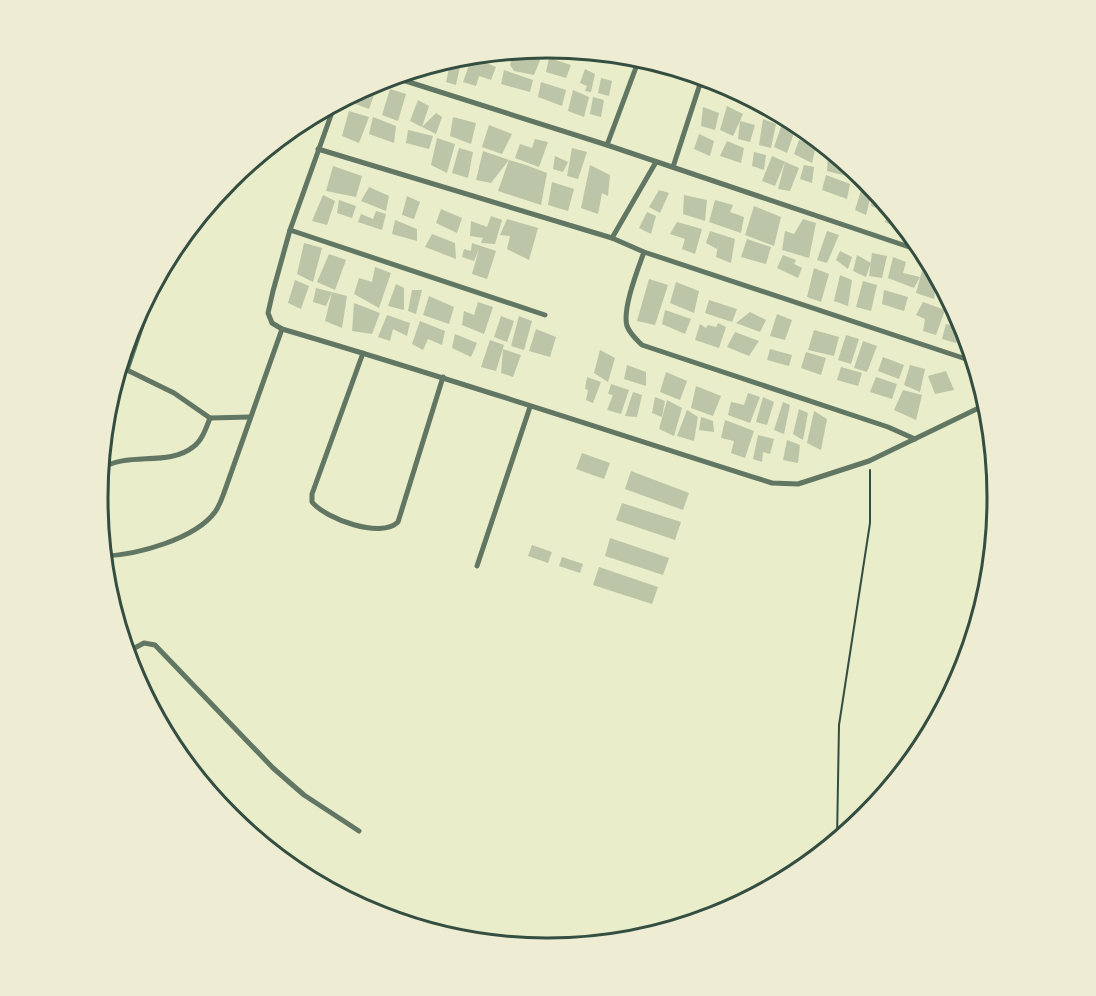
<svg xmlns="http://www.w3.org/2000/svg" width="1096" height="996" viewBox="0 0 1096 996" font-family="'DejaVu Sans',sans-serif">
  <rect width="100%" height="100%" fill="#e9edc9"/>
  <!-- building -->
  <g fill="#bcc5a7">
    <polygon points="527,50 542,55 534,75 514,71 510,65 514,51"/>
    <polygon points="499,53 499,59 486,54 495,53"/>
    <polygon points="460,57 462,57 456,85 446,82 451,60"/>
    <polygon points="472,57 496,67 491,80 479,76 476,86 463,82"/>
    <polygon points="549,58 571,65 566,78 546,72"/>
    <polygon points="585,69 595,74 591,92 585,91 587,86 580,83"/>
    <polygon points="504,70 533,80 530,92 501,84"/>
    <polygon points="601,78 612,81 609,96 598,93"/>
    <polygon points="541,82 566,90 562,106 538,97"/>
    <polygon points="374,83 378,84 369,109 353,103 355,93"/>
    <polygon points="390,89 406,94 398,121 382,115"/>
    <polygon points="573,90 589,97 584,117 568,111"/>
    <polygon points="593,97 604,100 601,117 590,114"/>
    <polygon points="418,100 429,106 422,127 410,121"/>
    <polygon points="727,106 743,114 740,121 755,125 750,142 738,139 740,121 733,136 720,130"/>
    <polygon points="703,107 719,113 715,130 701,126"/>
    <polygon points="349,111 369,117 359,143 342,136"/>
    <polygon points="436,113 442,117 436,134 422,127"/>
    <polygon points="373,117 396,126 394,143 369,134"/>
    <polygon points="453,117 476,123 471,144 450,136"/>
    <polygon points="763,119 776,124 771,148 759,145"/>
    <polygon points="782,124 795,130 787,153 774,147"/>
    <polygon points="489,125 512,134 502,154 482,147"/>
    <polygon points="408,130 433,136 429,149 406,143"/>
    <polygon points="699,134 714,141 710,156 694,149"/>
    <polygon points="437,138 455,144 447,173 431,165"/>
    <polygon points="535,139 548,142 539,167 515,158 520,144 532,148"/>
    <polygon points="799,140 816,146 812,163 794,154"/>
    <polygon points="727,141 744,148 741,163 720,156"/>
    <polygon points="459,148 473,152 468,178 452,173"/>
    <polygon points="572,148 587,152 578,179 567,176"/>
    <polygon points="483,151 509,160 526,165 547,173 541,205 498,191 509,160 491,183 476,180"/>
    <polygon points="754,152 766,155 764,170 752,166"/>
    <polygon points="828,154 839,157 854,170 851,177 827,171"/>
    <polygon points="555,156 568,162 563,172 553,169"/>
    <polygon points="772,156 799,168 790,191 778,189 785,162 775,186 762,181"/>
    <polygon points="590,165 610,175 608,196 602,193 598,214 581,208"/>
    <polygon points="804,165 814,167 812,183 800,179"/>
    <polygon points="333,166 362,176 356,197 326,191"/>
    <polygon points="826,175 850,184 847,199 822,190"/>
    <polygon points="552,182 574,189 568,211 548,205"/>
    <polygon points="369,187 389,196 386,211 361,201"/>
    <polygon points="862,187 877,193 883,201 881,210 871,206 872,192 866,215 855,210"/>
    <polygon points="659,190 669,193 660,213 649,207"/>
    <polygon points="323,195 335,201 327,225 312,221"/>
    <polygon points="684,195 707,200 705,221 683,214"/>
    <polygon points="407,196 420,202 414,219 402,215"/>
    <polygon points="339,200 356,206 352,218 337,213"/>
    <polygon points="715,200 733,205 730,212 744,217 741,233 709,222"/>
    <polygon points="754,206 781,217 774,246 745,235"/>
    <polygon points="889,208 900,222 899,229 885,222"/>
    <polygon points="441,209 462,218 457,233 436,223"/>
    <polygon points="376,211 386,214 382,230 358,222 361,214 373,219"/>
    <polygon points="647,212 656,216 651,234 639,228"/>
    <polygon points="491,216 502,220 495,244 481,243 483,238 470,236 471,221 487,227"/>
    <polygon points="507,219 538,228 529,260 507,249 510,236 500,235"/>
    <polygon points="803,219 816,223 809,258 782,250 785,231 794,234"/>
    <polygon points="395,220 417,229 417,241 392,234"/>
    <polygon points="677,222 702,229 695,254 682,249 685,239 670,234"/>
    <polygon points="710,231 735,239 731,263 716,257 719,239 717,249 706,243"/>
    <polygon points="827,231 839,235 827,263 817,260"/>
    <polygon points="432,234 455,243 456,259 425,247"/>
    <polygon points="747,239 771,247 766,264 741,257"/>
    <polygon points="304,243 322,248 313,282 297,274"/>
    <polygon points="472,243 496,251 487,279 472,274 479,249 474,261 462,257 464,249 471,251"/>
    <polygon points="840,251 852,257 848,269 836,260"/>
    <polygon points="872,253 887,256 882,278 869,276"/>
    <polygon points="329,254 346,260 335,290 317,282"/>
    <polygon points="783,255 796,260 794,264 802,268 798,278 777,268"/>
    <polygon points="857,255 871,263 866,277 853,271"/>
    <polygon points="893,257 906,262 903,273 920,277 914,288 888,278"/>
    <polygon points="375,267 391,273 379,308 354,294 359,278 372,282"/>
    <polygon points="923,267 934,271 937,276 934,299 916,293"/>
    <polygon points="814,268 829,274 821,302 807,297"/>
    <polygon points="840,275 852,280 848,306 834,301"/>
    <polygon points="649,279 668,285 655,325 637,321"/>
    <polygon points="295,280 309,286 301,309 288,303"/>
    <polygon points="863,281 877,285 871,311 856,307"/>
    <polygon points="940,281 947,294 946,297 937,293"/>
    <polygon points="676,282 699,291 694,313 670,303"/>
    <polygon points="396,284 404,288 404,310 388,306"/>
    <polygon points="316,288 347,296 342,328 325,321 332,292 326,306 313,302"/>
    <polygon points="412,290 422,290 416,314 408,311"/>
    <polygon points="884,290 908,297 904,311 882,304"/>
    <polygon points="429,296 454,307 449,324 423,315"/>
    <polygon points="709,300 737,309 732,322 705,313"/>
    <polygon points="478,302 493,307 484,334 462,325 464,311 474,315"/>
    <polygon points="923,302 945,310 936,335 923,331 925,319 916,315"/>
    <polygon points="354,303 380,313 372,334 352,331"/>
    <polygon points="665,310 691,319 685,334 662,324"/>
    <polygon points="750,312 766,320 760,332 736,323"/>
    <polygon points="953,313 957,314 966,334 962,332 956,343 942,339 946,324 953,326"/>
    <polygon points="777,314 792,320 785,340 770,336"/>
    <polygon points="387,315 410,323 407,336 393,329 390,341 378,337"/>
    <polygon points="501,316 514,321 507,342 494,337"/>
    <polygon points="519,316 532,321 524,350 511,346"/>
    <polygon points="420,321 445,331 442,345 428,339 423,350 412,344"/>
    <polygon points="718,323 726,327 719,348 695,340 700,324 706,328 708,325 716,327"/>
    <polygon points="536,329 556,337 550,357 529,351"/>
    <polygon points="814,330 839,337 834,356 808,350"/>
    <polygon points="735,332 759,341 749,356 727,347"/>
    <polygon points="455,334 477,343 471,357 452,348"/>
    <polygon points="846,335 859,339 851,364 838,360"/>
    <polygon points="490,340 504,345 496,371 481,367"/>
    <polygon points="863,341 877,346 867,372 854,368"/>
    <polygon points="503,349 521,355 513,377 501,373"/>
    <polygon points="770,349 792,355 789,366 767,360"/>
    <polygon points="600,350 615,358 608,382 594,373"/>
    <polygon points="806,352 826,358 821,375 801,368"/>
    <polygon points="883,357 904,365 899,379 878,371"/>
    <polygon points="627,365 646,372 646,386 624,379"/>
    <polygon points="910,365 925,369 920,392 904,385"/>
    <polygon points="841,367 862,373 858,386 837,380"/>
    <polygon points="946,371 954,390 935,394 928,376"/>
    <polygon points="666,372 687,381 680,400 660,392"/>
    <polygon points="587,377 601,382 593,403 586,400 588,390 585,389"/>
    <polygon points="876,377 897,384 892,399 870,392"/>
    <polygon points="611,384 629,390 621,414 607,410 613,395 608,394"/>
    <polygon points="696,386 721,396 713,416 691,408"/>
    <polygon points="903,390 922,395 916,420 894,410"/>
    <polygon points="633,392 642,395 637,417 625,416"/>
    <polygon points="748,393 760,397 750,423 728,415 731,402 744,405"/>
    <polygon points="655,397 665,401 662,417 652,413"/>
    <polygon points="763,397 774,402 767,425 756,422"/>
    <polygon points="667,400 682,408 674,436 659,429"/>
    <polygon points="783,402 790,405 784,434 774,430"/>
    <polygon points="799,409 808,413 803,440 793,434"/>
    <polygon points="687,410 698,417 694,441 677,436"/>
    <polygon points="814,411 827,419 821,450 807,443"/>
    <polygon points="701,417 713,421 714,432 699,430"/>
    <polygon points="725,420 754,431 745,458 731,453 734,441 721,438"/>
    <polygon points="758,435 774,439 770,454 763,452 762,462 753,459"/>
    <polygon points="787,440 800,445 798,463 783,460"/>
    <polygon points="582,453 610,463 604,479 576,469"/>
    <polygon points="631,471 689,493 683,510 625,489"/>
    <polygon points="622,503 681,522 675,540 616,520"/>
    <polygon points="610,538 669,558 663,575 605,556"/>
    <polygon points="532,545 552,552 548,563 528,556"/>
    <polygon points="562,557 583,564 580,573 559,566"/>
    <polygon points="599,567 658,587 652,604 593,585"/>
  </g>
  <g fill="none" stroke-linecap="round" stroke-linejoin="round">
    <!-- path -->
    <polyline stroke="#344e41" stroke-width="2" points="837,840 839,725 870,523 870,470"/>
    <!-- minor -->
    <g stroke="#617663" stroke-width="5">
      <polyline points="638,62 651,62 686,73"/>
      <polyline points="687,72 700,84"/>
      <polyline points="393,77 607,145 924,252"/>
      <path d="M335 104 290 230 273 291 268 313 272 323 282 329C446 377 608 431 772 483L798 484 869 461 987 404"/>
      <polyline points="607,145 638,62 614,55"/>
      <polyline points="318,149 612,238 644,252 975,362"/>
      <polyline points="673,167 700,84 762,104"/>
      <polyline points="290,230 545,315"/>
      <polyline points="612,238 656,162"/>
      <path d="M644 252C638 269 622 309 627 326 630 334 636 339 642 345L888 427 915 439"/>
      <polyline points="158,278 127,370 174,393 210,418 250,417"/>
      <path d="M363 353 312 494V502C326 519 381 539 398 522L443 377"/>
      <path d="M101 469C127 451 168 467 193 447 202 441 206 428 210 418"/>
      <path d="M104 556C137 555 195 539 215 512 220 505 222 498 225 490L282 329"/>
      <polyline points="477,566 530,407"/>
      <polyline points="127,652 144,643 155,645 273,768 304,795 359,831"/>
      <polyline points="669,929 684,920 707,918"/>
    </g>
  </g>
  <!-- crop -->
  <path d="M0 0H1096V996H0ZM547 58H548A439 439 0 0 1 987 497V499A439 439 0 0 1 548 938H547A439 439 0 0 1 108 499V497A439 439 0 0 1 547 58Z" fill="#eeecd3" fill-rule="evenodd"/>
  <path fill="none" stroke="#344e41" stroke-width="3" d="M547 58H548A439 439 0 0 1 987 497V499A439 439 0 0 1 548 938H547A439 439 0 0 1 108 499V497A439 439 0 0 1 547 58Z"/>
</svg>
